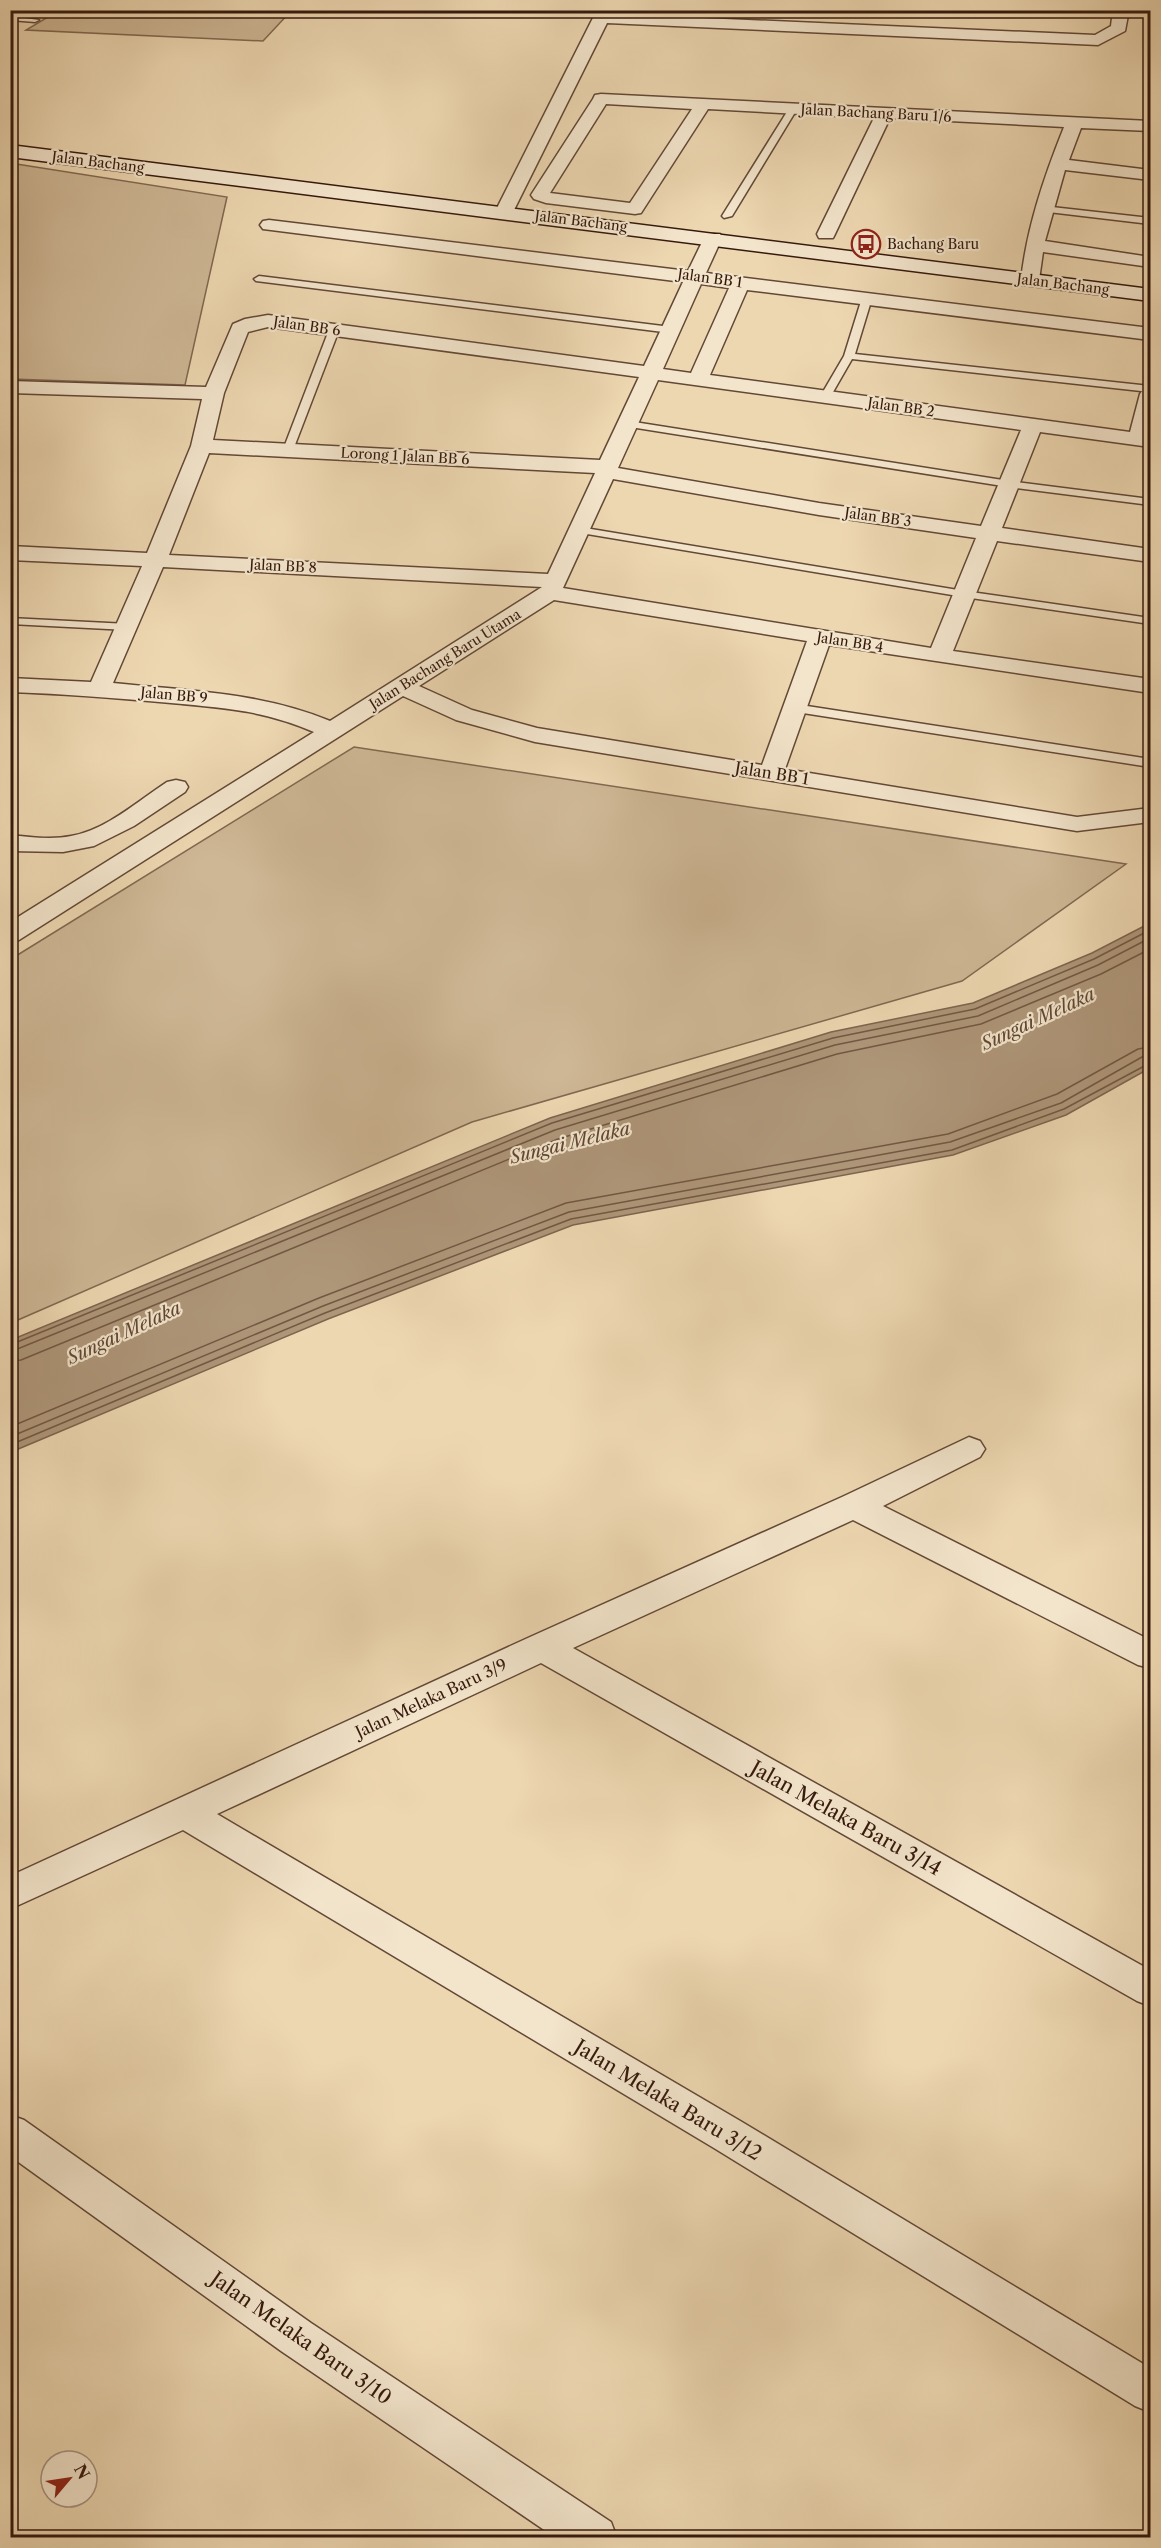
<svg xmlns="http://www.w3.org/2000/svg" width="1161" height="2548" viewBox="0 0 1161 2548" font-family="'Libre Caslon Text',serif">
  <rect width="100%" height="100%" fill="#edd7b1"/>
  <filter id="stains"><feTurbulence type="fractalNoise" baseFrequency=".00333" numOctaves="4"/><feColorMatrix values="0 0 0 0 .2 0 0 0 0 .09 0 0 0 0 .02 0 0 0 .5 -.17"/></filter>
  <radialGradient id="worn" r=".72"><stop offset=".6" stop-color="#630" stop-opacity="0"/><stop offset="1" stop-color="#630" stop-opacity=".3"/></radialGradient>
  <!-- green -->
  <g fill="#ceb795" stroke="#826851" stroke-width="1.5">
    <polygon points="58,11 58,10 291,11 263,41 26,30"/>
    <polygon points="10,163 227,197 185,385 11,379"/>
    <polygon points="354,747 1126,864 962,981 472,1122 11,1323 11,959"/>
  </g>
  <!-- water -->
  <polygon fill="#ae9679" stroke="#7e644e" stroke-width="1.5" points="1150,923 1150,1068 1066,1115 953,1155 573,1225 328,1319 11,1452 11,1340 550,1118 831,1032 973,1003 1092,953"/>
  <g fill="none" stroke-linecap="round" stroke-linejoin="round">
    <!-- shore -->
    <g stroke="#725843" stroke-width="1.5">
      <polyline points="10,1345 552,1123 833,1038 975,1009 1094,959 1150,930"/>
      <polyline points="10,1352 555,1130 835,1045 978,1016 1098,965 1150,938"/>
      <polyline points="10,1361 21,1360 558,1139 837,1054 981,1024 1101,974 1150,949"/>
      <polyline points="10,1427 319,1298 566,1203 948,1134 1057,1094 1138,1049 1150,1047"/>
      <polyline points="10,1437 323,1306 569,1212 950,1142 1061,1103 1142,1057 1150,1056"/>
      <polyline points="10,1445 325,1313 571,1219 952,1150 1064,1109 1150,1063"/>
    </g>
    <!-- lane casing -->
    <g stroke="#634836" stroke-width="3">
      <g id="lane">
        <polygon points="845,10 853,10 848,14"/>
        <polygon points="1025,10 1033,10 1033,13 1026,15"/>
        <polygon points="10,16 39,20 35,22 10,20"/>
        <polygon points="790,107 797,109 732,216 724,218 722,216"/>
        <polygon points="1043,206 1150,218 1150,224 1040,211 1038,209"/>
        <polygon points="259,276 671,327 676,330 671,333 256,281 254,279"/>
        <polygon points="867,295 872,298 855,354 1150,386 1150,392 852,359 829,399 821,399 820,397 844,356 862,298"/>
        <polygon points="334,327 339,330 293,450 284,452 283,450 329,330"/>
        <polygon points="628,421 1009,481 1150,499 1150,505 1009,487 624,426 624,422"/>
        <polygon points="579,527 964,591 1150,618 1150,624 964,597 575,532 575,528"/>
        <polygon points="10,618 128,624 134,627 128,630 10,624"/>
        <polygon points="794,704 1150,759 1150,767 790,711 788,708"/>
      </g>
    </g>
    <!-- street casing -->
    <g stroke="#634836" stroke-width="3">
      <g id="street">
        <polygon points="597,10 613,10 611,14 1095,35 1111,26 1113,10 1129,10 1125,31 1098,45 607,23 513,212 510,216 498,216 495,212"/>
        <path d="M601 94 1150 121V131L1081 128 1069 160 1150 170V180L1065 170 1045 241 1150 257V267L1043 252 1039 280 1037 284H1023L1021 280C1027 227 1044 177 1064 127L890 118 835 234 833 238H819L817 234 874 118 708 109 641 213 635 214 546 203 534 199 531 195 593 99 595 95ZM606 104 692 109 630 203 550 193Z"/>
        <path d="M269 220 688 271 704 238 706 234H720L722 238 706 273 1150 328V340L747 290 710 375 1130 432 1140 394 1143 390 1150 388V447L1040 432 1002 528 1150 549V562L997 541 953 651 1150 679V693L829 645 785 769 1077 817 1150 808V822L1077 831 535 742 456 720 403 696 19 940 10 942V922L314 732C263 710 224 708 171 703 117 698 64 694 10 692V678L91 682 142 566 10 560V546L147 553 191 446 202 399 10 393V381L206 387 233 324 245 319 268 315 644 366 683 282 263 229 260 225 263 221ZM701 284 729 288 691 373 663 369ZM268 327 639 377 600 460 213 440 224 393 248 332ZM658 380 1021 430 981 526 819 503 618 468ZM209 453 595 473 548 574 169 555ZM613 479 819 515 976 538 931 648 563 588ZM163 567 542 587 330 721C260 692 188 691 113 683ZM554 600 807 641 762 765 537 728 472 710 419 686Z"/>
        <path d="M176 780 185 782 188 787 185 792 134 826 94 846 63 852 10 851V835C30 837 51 840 71 836 106 830 138 801 167 782Z"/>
        <polygon points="969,1437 980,1441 985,1449 980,1457 883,1506 1150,1640 1150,1668 1138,1665 853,1520 573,1648 1150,1970 1150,2006 1137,2001 541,1663 217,1814 742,2122 1150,2368 1150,2412 1135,2406 714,2148 183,1830 10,1909 10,1876 530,1637 842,1497"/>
        <polygon points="10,2115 24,2120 311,2323 611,2522 617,2538 556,2538 281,2351 10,2156"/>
      </g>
    </g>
    <!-- secondary casing -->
    <g stroke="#35190d" stroke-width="3">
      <polygon id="secondary" points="10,145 1150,289 1150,301 10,157"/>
    </g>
    <!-- lane -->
    <use href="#lane" fill="#f3e5cc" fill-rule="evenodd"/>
    <!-- street -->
    <use href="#street" fill="#f3e5cc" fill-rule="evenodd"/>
    <!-- secondary -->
    <use href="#secondary" fill="#f3e5cc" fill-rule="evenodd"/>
  </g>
  <!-- icons -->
  <defs>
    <g id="bus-ring" transform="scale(1.5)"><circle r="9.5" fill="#f3e5cc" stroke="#8f2418" stroke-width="1.5"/><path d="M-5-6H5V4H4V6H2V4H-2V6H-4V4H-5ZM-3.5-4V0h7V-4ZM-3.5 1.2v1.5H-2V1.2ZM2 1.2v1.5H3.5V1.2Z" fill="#8f2418"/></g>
  </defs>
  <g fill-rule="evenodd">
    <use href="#bus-ring" x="866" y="244"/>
  </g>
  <g text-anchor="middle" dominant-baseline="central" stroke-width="4.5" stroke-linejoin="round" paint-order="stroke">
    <!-- far-street labels -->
    <g font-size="14" fill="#35190d" stroke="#f3e5cc">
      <text transform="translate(876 113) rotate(3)">Jalan Bachang Baru 1/6</text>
      <text transform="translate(98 162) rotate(7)">Jalan Bachang</text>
      <text transform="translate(581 221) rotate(7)">Jalan Bachang</text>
      <text transform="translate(710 278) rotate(8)">Jalan BB 1</text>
      <text transform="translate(1063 284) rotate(7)">Jalan Bachang</text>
      <text transform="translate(307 326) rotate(8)">Jalan BB 6</text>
      <text transform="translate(901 407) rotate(8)">Jalan BB 2</text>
      <text transform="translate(405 456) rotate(3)">Lorong 1 Jalan BB 6</text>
      <text transform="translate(878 517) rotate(8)">Jalan BB 3</text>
      <text transform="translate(283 566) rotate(3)">Jalan BB 8</text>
      <text transform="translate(850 642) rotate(9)">Jalan BB 4</text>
      <text transform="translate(445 659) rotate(-32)">Jalan Bachang Baru Utama</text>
      <text transform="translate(174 695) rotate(5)">Jalan BB 9</text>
    </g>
    <!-- far-poi labels -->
    <g font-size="14" fill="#35190d" stroke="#f3e5cc" text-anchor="start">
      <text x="887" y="244">Bachang Baru</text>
    </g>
    <!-- street labels -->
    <g font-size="16" fill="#35190d" stroke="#f3e5cc">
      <text transform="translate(772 773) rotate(9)">Jalan BB 1</text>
      <text transform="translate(431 1698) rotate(-25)">Jalan Melaka Baru 3/9</text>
    </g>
    <!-- water labels -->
    <g font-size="18" font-style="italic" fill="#5f4533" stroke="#f3e5cc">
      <text transform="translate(1038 1019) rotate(-25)">Sungai Melaka</text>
      <text transform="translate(570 1143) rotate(-14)">Sungai Melaka</text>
      <text transform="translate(124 1333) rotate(-25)">Sungai Melaka</text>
    </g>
    <!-- near-street labels -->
    <g font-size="20" fill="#35190d" stroke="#f3e5cc">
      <text transform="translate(846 1818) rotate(29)">Jalan Melaka Baru 3/14</text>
      <text transform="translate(668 2100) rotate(31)">Jalan Melaka Baru 3/12</text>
      <text transform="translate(301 2338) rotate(35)">Jalan Melaka Baru 3/10</text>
    </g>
  </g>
  <!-- margin -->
  <rect width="1161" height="2548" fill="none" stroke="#edd7b1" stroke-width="36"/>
  <rect x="12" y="12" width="1137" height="2524" fill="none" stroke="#35190d" stroke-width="3"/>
  <rect x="18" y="18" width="1125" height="2512" fill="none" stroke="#35190d" stroke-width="1.5"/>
  <!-- north arrow -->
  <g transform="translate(69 2479) rotate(61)"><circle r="28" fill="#f3e5cc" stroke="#a79380" stroke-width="1.5"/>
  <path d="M0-4.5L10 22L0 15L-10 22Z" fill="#8f2418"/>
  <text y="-9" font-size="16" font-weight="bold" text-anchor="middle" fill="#35190d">N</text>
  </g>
  <rect width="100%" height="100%" filter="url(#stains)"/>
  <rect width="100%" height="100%" fill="url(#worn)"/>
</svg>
